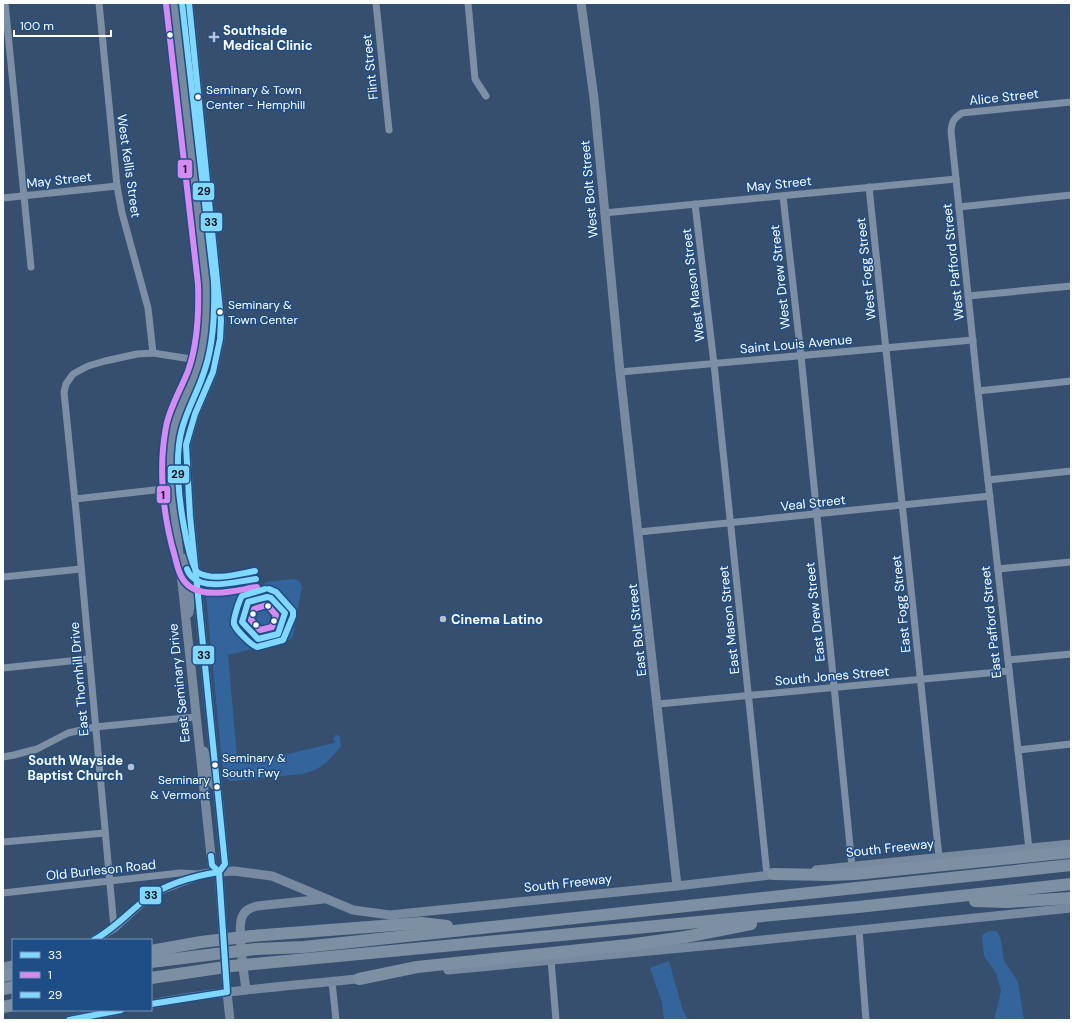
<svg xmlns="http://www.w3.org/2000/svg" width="1074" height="1023" viewBox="0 0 1074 1023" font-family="'DM Sans',sans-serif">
  <rect width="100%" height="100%" fill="#364f6e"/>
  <!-- green -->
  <g fill="#33649c">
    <path d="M292 579 298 580 302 586 293 636 291 639 286 641 228 655 237 756 247 764 334 743 335 741 333 740 336 734 340 737 341 746C329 761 322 769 303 774L230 781 225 778 223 773 206 596 208 591 213 587 250 584 252 588 253 592 251 595 242 602 237 619 238 623 240 630 253 643 262 644 279 640 285 634 290 616 287 607 277 596 266 592 264 590V584L266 582Z"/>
    <circle cx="264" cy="618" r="10"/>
    <polygon points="989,931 997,931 1001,940 1004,961 1018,982 1024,1020 994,1020 1001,991 996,973 984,956 982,935"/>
    <polygon points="669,961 683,1011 688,1020 664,1020 662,1003 650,968"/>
  </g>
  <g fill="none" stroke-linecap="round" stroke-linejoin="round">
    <!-- street -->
    <g stroke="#7d8fa4" stroke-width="7">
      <polyline points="5,3 31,267"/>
      <polyline points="99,3 117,186 122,213 148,308 153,353"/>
      <polyline points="376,3 389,130"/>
      <polyline points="468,3 475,79 486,96"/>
      <polyline points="869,187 939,857"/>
      <polyline points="783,196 801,356 852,866"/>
      <polyline points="3,198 117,186"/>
      <polyline points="695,204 714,364 767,875"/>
      <polyline points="959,207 1071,195"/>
      <polyline points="604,213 956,179"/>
      <polyline points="968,296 1071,286"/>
      <polyline points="620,372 973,340"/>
      <polyline points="978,391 1071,381"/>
      <polyline points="988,480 1071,471"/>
      <polyline points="75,499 172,488"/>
      <polyline points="639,532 990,496"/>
      <polyline points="998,569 1071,562"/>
      <polyline points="3,577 81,569"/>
      <polyline points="1008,660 1071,654"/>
      <polyline points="3,668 89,659"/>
      <polyline points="658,704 1009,671"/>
      <polyline points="1018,750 1071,744"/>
      <polyline points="3,757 14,755 37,749 68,733 95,727 195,717"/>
      <polyline points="3,842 105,833"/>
      <path d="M1029 849 978 391 951 131C952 121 954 118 962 113L1071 102"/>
      <polyline points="3,893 180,873 198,874"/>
      <polyline points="114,928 77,521 64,392 66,384 73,374 88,366 105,361 137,354 153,353 216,363"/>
      <polyline points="859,930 866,1020"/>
      <polyline points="551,960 556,1020"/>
      <polyline points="332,982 336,1020"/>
    </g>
    <!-- secondary -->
    <g stroke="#788aa0" stroke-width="9">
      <path d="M174 3 206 283C207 312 206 343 196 372 189 390 181 408 174 427 170 447 171 467 172 488L212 865 219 872 227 992 230 1020"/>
      <polyline points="189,3 221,320 220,339 213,372 195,414 186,445 190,516 225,864 219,872"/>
      <polyline points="581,3 594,98 620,372 677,886"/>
      <polyline points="183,558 189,575 197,582"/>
      <polyline points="189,613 191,592 197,582"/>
      <path d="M204 751C207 763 205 780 217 787"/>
      <polyline points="816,870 1071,844"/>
      <polyline points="94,940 114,928 147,898 163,889 202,874 219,872 234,871 272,876 353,910 390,915 677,886 779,874"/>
      <polyline points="3,967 13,965"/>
      <polyline points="448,970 724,944 1071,908"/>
      <path d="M246 990C244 974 237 929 242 917 245 910 250 908 257 906L324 899"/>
      <path d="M151 1004C222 990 294 986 365 978"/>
      <polyline points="69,1020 121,1010"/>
    </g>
    <!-- highway -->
    <g stroke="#7d8fa3" stroke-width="12">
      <polyline points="773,874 829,875 855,874 1071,852"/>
      <polyline points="975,901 1007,902 1071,898"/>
      <polyline points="151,951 201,942 252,936 421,923 447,926"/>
      <polyline points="151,962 256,949 304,947 1071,865"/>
      <polyline points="3,976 13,974"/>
      <polyline points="151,978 232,966 858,907 1071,884"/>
      <polyline points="359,979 417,967 628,945 685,937 751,924"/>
      <polyline points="3,989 13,987"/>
      <polyline points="3,1007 13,1005"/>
    </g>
    <!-- bus-1 casing -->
    <g stroke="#1f4d85" stroke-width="9">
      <g id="bus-1">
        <polyline points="189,3 221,320 220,339 213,372 195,414 186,445 190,516 225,864 219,872"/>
        <path d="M187 569C188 572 190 575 192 577 206 591 239 581 256 579"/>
        <polygon points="267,597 271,598 285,613 278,634 258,639 242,622 248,602"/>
        <path d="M94 940C114 929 129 912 147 898 168 883 194 876 219 872"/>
        <polyline points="151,1004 227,992 219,872 212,865 211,856"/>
        <polyline points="69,1020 121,1010"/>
      </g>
    </g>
    <!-- bus-2 casing -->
    <g stroke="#1f4d85" stroke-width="9">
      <g id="bus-2">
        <path d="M166 4 198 284C199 313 198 343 188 371 181 389 169 409 166 427 158 469 163 516 175 557 178 568 180 581 192 588 211 598 237 590 257 587"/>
        <polygon points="267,605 276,615 272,627 260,630 251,620 254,609"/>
      </g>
    </g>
    <!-- bus-3 casing -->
    <g stroke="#1f4d85" stroke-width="9">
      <g id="bus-3">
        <path d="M182 3 214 282C215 313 214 346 203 375 197 393 187 410 182 429 174 457 179 503 185 532 187 543 191 563 197 572 213 582 238 574 255 571"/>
        <path d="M265 589 242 596C239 601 233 619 234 624 236 630 251 645 257 647L283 640 293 616V611L276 592 269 589"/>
      </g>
    </g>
    <!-- bus-1 -->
    <use href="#bus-1" stroke="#80d7ff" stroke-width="6"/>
    <!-- bus-2 -->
    <use href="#bus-2" stroke="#d58cf2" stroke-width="6"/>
    <!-- bus-3 -->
    <use href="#bus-3" stroke="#80d7ff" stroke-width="6"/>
  </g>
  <!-- markers -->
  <g fill="#fff" stroke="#1f4d85" stroke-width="1.5">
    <circle cx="170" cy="35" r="3.5"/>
    <circle cx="198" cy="97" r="3.5"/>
    <circle cx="220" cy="312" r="3.5"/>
    <circle cx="268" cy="606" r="3.5"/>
    <circle cx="253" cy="614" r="3.5"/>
    <circle cx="274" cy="621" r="3.5"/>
    <circle cx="256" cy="625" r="3.5"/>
    <circle cx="215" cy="765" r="3.5"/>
    <circle cx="217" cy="787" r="3.5"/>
  </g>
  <g fill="#b9c1cc" stroke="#1f4d85" stroke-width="1.5">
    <path d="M212 31h4v4h4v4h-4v4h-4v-4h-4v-4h4z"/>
    <circle cx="443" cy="619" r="4"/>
    <circle cx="131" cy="767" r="4"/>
  </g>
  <g text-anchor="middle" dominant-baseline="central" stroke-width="3" stroke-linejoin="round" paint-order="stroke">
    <!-- bus labels -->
    <g font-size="12" fill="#fff" stroke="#1f4d85" text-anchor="start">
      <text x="206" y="90">Seminary &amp; Town<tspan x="206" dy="15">Center - Hemphill</tspan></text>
      <text x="228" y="305">Seminary &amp;<tspan x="228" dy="15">Town Center</tspan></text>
      <text x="222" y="758">Seminary &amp;<tspan x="222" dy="15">South Fwy</tspan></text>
      <text x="210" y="780" text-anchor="end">Seminary<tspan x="210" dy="15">&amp; Vermont</tspan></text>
    </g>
    <!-- poi labels -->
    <g font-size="13" font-weight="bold" fill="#fff" stroke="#1f4d85" text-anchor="start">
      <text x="223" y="30">Southside<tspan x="223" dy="15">Medical Clinic</tspan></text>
      <text x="451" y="619">Cinema Latino</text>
      <text x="123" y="760" text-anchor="end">South Wayside<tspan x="123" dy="15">Baptist Church</tspan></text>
    </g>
    <!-- street labels -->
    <g font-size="13" fill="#fff" stroke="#1f4d85">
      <text transform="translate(370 67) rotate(-96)">Flint Street</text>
      <text transform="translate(1004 97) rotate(-6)">Alice Street</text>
      <text transform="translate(129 166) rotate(82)">West Kellis Street</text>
      <text transform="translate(59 180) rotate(-6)">May Street</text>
      <text transform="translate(779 184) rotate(-6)">May Street</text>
      <text transform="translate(589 189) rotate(-95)">West Bolt Street</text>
      <text transform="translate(953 262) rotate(-96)">West Pafford Street</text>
      <text transform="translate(866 269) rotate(-96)">West Fogg Street</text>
      <text transform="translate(780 277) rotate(-96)">West Drew Street</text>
      <text transform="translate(693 285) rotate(-97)">West Mason Street</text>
      <text transform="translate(796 344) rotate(-5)">Saint Louis Avenue</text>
      <text transform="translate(813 503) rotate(-6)">Veal Street</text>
      <text transform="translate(901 604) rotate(-96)">East Fogg Street</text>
      <text transform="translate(815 612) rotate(-96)">East Drew Street</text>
      <text transform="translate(729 620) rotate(-96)">East Mason Street</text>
      <text transform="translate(991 622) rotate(-96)">East Pafford Street</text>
      <text transform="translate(637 630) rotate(-96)">East Bolt Street</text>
      <text transform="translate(832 676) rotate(-5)">South Jones Street</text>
      <text transform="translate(79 679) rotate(-95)">East Thornhill Drive</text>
      <text transform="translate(179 683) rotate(-96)">East Seminary Drive</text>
      <text transform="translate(890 848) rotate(-6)">South Freeway</text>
      <text transform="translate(101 870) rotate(-6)">Old Burleson Road</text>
      <text transform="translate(568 883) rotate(-6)">South Freeway</text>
    </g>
  </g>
  <g stroke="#1f4d85" stroke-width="1.5">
    <rect x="177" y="159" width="16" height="20" rx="4" fill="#d58cf2"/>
    <rect x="192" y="182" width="23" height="19" rx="4" fill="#80d7ff"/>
    <rect x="200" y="212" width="23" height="20" rx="4" fill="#80d7ff"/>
    <rect x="167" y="465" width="23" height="19" rx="4" fill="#80d7ff"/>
    <rect x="156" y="485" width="15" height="19" rx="4" fill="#d58cf2"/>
    <rect x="192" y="645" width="23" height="20" rx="4" fill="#80d7ff"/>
    <rect x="139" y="886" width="23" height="19" rx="4" fill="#80d7ff"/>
  </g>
  <g font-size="11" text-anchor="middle" font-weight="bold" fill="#111">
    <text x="185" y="173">1</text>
    <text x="204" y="195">29</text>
    <text x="211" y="226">33</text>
    <text x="178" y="478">29</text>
    <text x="163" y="499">1</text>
    <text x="204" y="659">33</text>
    <text x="151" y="899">33</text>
  </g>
  <!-- border -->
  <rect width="1074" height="1023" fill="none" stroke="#ffffff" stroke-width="8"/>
  <!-- legend -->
  <rect x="12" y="939" width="140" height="72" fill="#1f4d85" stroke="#7994b6"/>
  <rect x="20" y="952" width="20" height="6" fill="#80d7ff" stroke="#7994b6"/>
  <text x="48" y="959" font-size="12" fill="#ffffff">33</text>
  <rect x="20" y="972" width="20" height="6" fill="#d58cf2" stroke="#7994b6"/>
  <text x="48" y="979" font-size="12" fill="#ffffff">1</text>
  <rect x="20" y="992" width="20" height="6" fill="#80d7ff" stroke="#7994b6"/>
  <text x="48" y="999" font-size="12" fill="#ffffff">29</text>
  <!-- scale -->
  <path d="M14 30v6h97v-6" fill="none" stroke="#ffffff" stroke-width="2"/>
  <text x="20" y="30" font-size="12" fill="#ffffff" stroke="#1f4d85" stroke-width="3" paint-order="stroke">100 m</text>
</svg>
